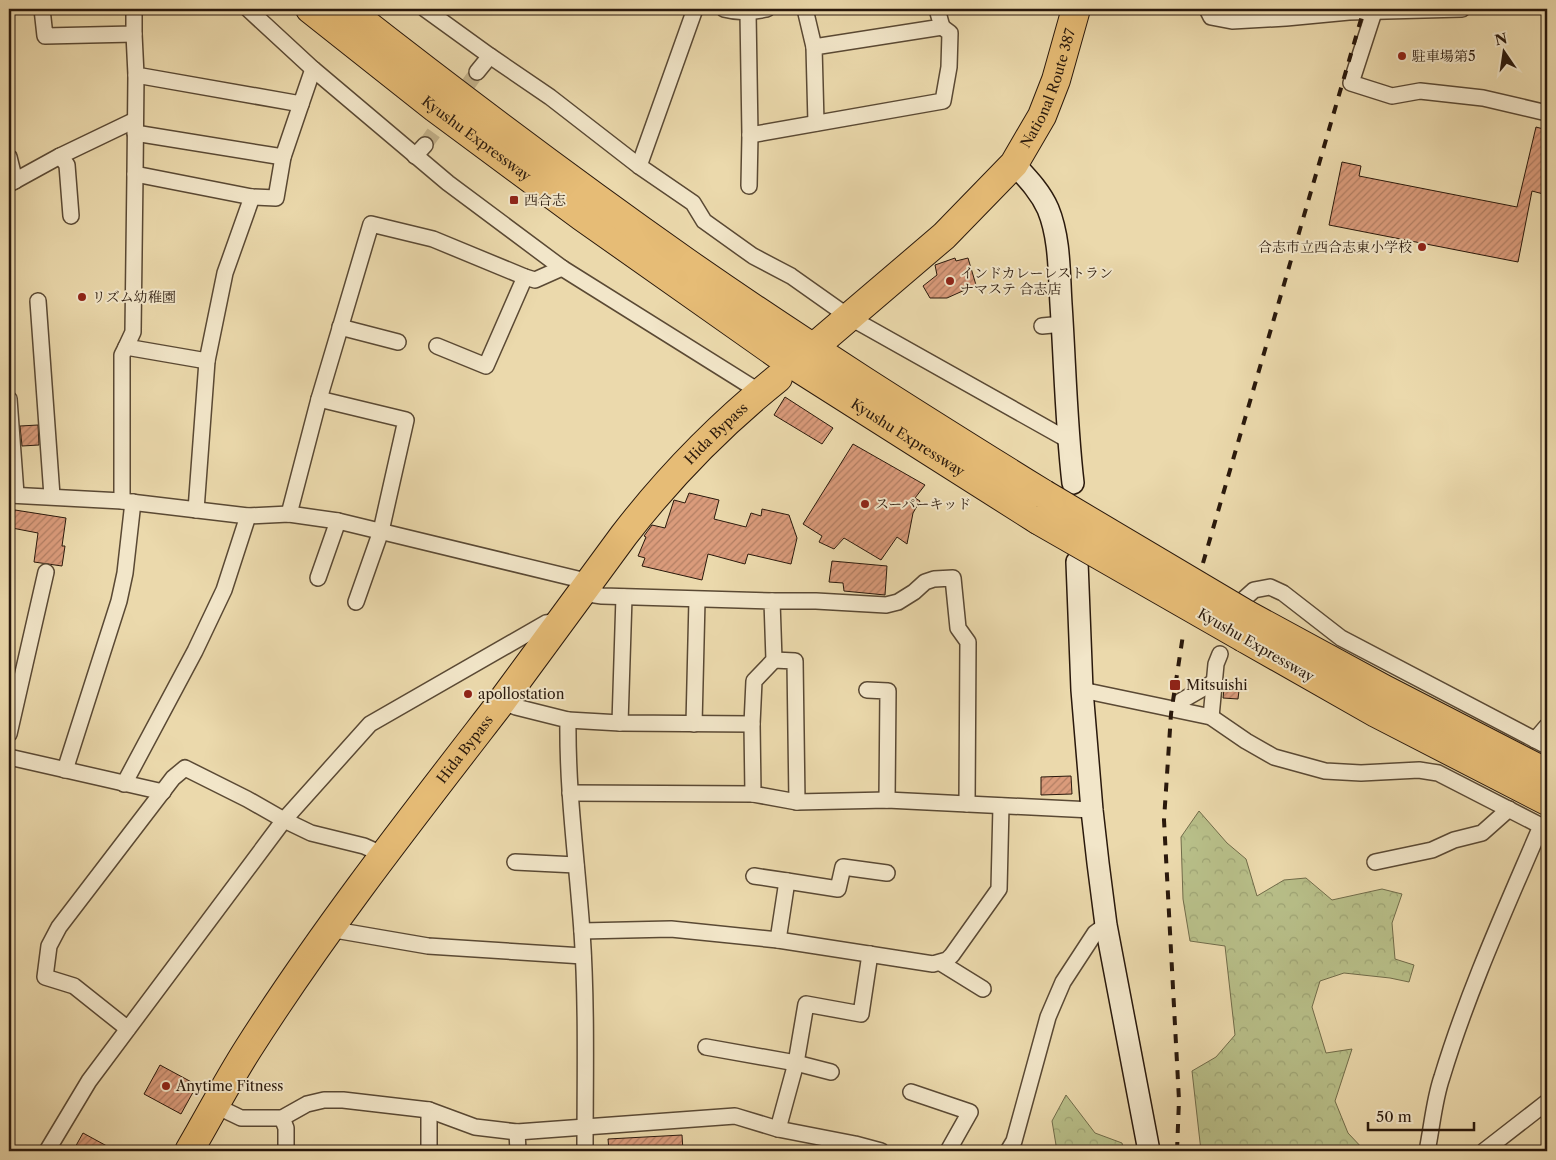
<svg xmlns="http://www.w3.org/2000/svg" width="1556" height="1160" viewBox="0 0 1556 1160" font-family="'Libre Caslon Text','Noto Serif JP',serif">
  <defs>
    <pattern id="forest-crowns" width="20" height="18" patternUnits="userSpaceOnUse" patternTransform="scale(1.25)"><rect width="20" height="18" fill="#b8bf89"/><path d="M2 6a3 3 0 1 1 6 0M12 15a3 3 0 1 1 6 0" fill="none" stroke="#9ea475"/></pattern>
    <pattern id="building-hatch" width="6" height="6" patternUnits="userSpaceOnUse" patternTransform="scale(1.25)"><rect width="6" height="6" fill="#da9b7b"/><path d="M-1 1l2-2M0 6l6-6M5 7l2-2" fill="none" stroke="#b17e63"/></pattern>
  </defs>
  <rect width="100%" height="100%" fill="#ebd9ac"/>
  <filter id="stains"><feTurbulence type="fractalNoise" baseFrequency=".004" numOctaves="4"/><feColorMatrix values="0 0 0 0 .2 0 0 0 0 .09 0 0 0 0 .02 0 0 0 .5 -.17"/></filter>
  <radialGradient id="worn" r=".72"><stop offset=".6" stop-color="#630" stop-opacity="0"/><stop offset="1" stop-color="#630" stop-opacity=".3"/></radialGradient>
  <!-- forest -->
  <g fill="url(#forest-crowns)" stroke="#716c4a">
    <polygon points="1199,811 1227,843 1246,859 1257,896 1284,880 1306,878 1332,900 1382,889 1402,894 1392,923 1395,959 1414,965 1409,982 1390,978 1344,973 1320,981 1312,1007 1326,1053 1352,1049 1335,1101 1348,1133 1365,1151 1201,1151 1192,1071 1216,1057 1235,1035 1225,946 1190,941 1183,899 1181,837"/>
    <polygon points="1066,1095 1095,1133 1122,1143 1124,1151 1057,1151 1052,1121"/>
  </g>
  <!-- building -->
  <g fill="url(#building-hatch)" stroke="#2a190c">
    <polygon points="1536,127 1547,130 1547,195 1532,191 1518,262 1329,225 1342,162 1361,166 1359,176 1517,207"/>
    <polygon points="955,258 956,261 968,258 976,285 947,298 930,298 923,286 937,275 935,265"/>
    <polygon points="785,397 833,428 822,444 774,415"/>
    <polygon points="38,425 39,445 22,446 20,426"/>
    <polygon points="853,444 925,485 915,498 920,501 913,513 907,544 897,537 881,560 844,538 834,549 819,542 822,536 803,524"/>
    <polygon points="689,493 719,500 714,519 746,527 751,513 761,516 762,509 789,515 797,538 791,564 748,554 745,564 708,554 702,580 642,566 645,558 638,556 646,537 644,536 652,525 665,528 674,500 685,503"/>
    <polygon points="15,510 66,518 62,546 65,546 62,566 34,562 38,533 12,528"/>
    <polygon points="832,561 887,566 885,595 844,591 843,583 829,582"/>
    <polygon points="1225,681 1240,682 1238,699 1223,698"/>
    <polygon points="1071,776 1072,794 1041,795 1041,777"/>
    <polygon points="160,1065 197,1085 181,1114 144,1094"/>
    <polygon points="83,1133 116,1151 73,1151"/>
    <polygon points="682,1135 683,1151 609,1151 608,1139"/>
  </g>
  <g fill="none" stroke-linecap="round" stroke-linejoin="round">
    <!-- street-tunnel -->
    <polyline stroke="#c4b38c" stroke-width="15" stroke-dasharray="15 8" stroke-linecap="butt" points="425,145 477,72"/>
    <!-- street casing -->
    <g stroke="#5a4934" stroke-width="18">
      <g id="street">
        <polyline points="42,9 45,36 134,34 134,9"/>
        <polyline points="248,9 313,69 448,183 562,268 760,392"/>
        <polyline points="425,9 490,56 550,97 639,166 693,203 704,221 753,256 791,276 849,317 1068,440"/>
        <path d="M724 9C739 13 751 12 767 9"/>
        <polyline points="805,9 814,47"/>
        <polyline points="1207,9 1211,17 1232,21 1286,18 1349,12 1462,9"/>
        <polyline points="1375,9 1351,83 1392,96 1420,91 1483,98 1547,113"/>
        <polyline points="748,13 750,135 749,186"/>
        <polyline points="134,34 136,75 301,104 313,69"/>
        <polyline points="477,72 490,56"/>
        <polyline points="136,75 135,174 252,197 276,198 283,157 301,104"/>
        <polyline points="816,123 814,47 942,27 937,9"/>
        <polyline points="135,133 283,157"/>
        <polyline points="750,135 943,101 949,67 950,33 942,27"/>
        <polyline points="60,156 67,165 71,216"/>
        <polyline points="415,156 425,145"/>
        <polyline points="9,157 15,181"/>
        <polyline points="639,166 695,9"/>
        <polyline points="135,174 133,332 126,347 207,361"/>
        <polyline points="9,184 60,156 135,120"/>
        <polyline points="38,301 52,496"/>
        <polyline points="1042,326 1063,324"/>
        <polyline points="340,327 398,342"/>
        <polyline points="437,346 486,366 525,277"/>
        <polyline points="9,399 16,494"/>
        <polyline points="319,399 406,420 381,531 356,602"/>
        <polyline points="9,495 122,501 248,516 289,514 338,521 590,582"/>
        <polyline points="122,501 122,355 126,347"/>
        <polyline points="196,510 207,361 225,273 252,197"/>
        <polyline points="289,514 319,399 371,224 433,239 525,277 535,280 562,268"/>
        <polyline points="318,578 338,521"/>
        <polyline points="582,593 602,596 772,601 774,660 754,681 752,724 753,794 797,802 887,800 1092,810"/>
        <polyline points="1244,599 1254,590 1270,587 1283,593 1341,638 1547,746"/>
        <polyline points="772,601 816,601 886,605 898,602 914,592 925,582 934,579 953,578 958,628 968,642 967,804"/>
        <polyline points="774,660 795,661 797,802"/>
        <polyline points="867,690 888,691 887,800"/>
        <polyline points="1082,690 1211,717 1246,741 1274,757 1325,771 1361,773 1419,770 1438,773 1547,829"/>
        <path d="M501 701 516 707 568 720C567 791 577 861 582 932 587 1004 585 1079 585 1151"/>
        <polyline points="1179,709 1181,701 1214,682"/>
        <polyline points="1211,717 1216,664 1220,654"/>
        <polyline points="568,720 620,723 752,724"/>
        <polyline points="620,723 624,597"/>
        <polyline points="694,724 697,600"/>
        <polyline points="9,734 46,572"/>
        <polyline points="1535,740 1547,726"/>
        <polyline points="9,757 163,792"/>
        <polyline points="65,770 119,601 125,573 133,502"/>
        <polyline points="124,784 195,651 224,590 248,516"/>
        <polyline points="570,793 753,794"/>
        <polyline points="384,855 364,846 311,833 284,820 370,724 546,623 559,621"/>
        <polyline points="515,862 576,865"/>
        <polyline points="1375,862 1432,850 1454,840 1482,833 1509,809"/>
        <polyline points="754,876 787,881"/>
        <polyline points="329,929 428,946 583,956"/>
        <polyline points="582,931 671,929 778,940 933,964 947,960 952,955 999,889 1001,806"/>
        <polyline points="778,940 787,881 838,889 843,867 887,873"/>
        <polyline points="941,963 983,989"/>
        <polyline points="706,1047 796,1063 831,1072"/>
        <polyline points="911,1092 970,1112 948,1151"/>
        <polyline points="216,1106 241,1118 282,1118 307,1104 324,1100 343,1100 429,1110 475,1127 517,1132"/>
        <polyline points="282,1118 286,1128 286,1151"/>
        <polyline points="778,1129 796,1063 806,1004 861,1014 870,954"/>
        <polyline points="47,1151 89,1081 284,820 247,799 185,768 173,778 59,927 49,946 45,977 74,986 128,1029"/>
        <polyline points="429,1151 429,1110"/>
        <polyline points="518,1151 517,1132 735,1116 778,1129 855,1144 881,1151"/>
        <polyline points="1008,1151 1014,1141 1048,1017 1063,982 1095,933 1106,925"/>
        <path d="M1427 1151C1432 1127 1434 1100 1442 1077 1468 991 1506 908 1541 826"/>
        <polyline points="1484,1151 1547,1102"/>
      </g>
    </g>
    <!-- secondary casing -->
    <g stroke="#2a190c" stroke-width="24">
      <g id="secondary">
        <path d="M1014 164C1027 178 1040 191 1048 209 1060 238 1059 273 1061 304 1065 364 1066 423 1073 483"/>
        <polyline points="1077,562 1082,690 1092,810 1098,863 1106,925 1149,1151"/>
      </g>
    </g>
    <!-- highway casing -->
    <g stroke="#2a190c" stroke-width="30">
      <g id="highway">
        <path id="s1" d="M310 9 435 108 581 216 781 357 1038 520"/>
        <path d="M347 9C458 96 571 181 686 262 802 343 923 419 1044 494"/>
        <path id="s2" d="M821 341 944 236 1014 164 1042 116 1056 80 1076 9"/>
        <polyline points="1246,614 1384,689 1547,773"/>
        <polyline points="1244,638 1376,713 1547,801"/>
        <path id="s3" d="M189 1151C209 1117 227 1082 248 1049 325 928 414 815 502 701 543 646 583 590 624 535 668 478 722 423 778 378"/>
      </g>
    </g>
    <!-- street -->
    <use href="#street" stroke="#f2e6c9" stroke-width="15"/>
    <!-- secondary -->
    <use href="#secondary" stroke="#f2e6c9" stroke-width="21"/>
    <!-- highway -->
    <use href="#highway" stroke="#e6bc76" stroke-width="28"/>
    <!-- rail -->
    <g stroke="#2a190c" stroke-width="4" stroke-dasharray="9 9" stroke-linecap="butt">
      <polyline points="1203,563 1364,9"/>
      <polyline points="1177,1151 1179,1100 1164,820 1171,714 1183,635"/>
    </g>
    <!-- highway-bridge casing -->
    <g stroke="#2a190c" stroke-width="30" stroke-linecap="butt">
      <g id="highway-bridge">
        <polyline points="1044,494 1246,614"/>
        <polyline points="1038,520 1244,638"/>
      </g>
    </g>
    <!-- highway-bridge -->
    <use href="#highway-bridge" stroke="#e6bc76" stroke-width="28"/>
  </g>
  <!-- markers -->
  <g fill="#8f2418" stroke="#f2e6c9" stroke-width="2">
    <circle cx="1402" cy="56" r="5"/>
    <rect x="509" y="195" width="10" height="10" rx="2.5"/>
    <circle cx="1422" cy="247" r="5"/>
    <circle cx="950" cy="281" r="5"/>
    <circle cx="82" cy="297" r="5"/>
    <circle cx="865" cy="504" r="5"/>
    <rect x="1169" y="679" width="12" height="12" rx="2.5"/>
    <circle cx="468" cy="694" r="5"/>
    <circle cx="166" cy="1086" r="5"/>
  </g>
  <g text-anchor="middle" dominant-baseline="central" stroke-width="4" stroke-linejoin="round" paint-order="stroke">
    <!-- poi labels -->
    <g font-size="14" fill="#2a190c" stroke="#f2e6c9" text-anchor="start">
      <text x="1412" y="56">駐車場第5</text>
      <text x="524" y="200">西合志</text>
      <text x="1412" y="247" text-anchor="end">合志市立西合志東小学校</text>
      <text x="960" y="273">インドカレーレストラン<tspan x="960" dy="16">ナマステ 合志店</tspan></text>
      <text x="92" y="297">リズム幼稚園</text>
      <text x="875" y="504">スーパーキッド</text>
      <text x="1186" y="685">Mitsuishi</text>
      <text x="478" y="694">apollostation</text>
      <text x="176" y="1086">Anytime Fitness</text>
    </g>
    <!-- street labels -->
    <g font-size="14" fill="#2a190c" stroke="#f2e6c9">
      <text stroke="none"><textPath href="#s2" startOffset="346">National Route 387</textPath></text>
      <text stroke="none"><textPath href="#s1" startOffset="211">Kyushu Expressway</textPath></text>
      <text stroke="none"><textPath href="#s3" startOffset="892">Hida Bypass</textPath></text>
      <text stroke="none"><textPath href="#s1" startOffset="736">Kyushu Expressway</textPath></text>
      <text transform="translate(1256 645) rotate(30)">Kyushu Expressway</text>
      <text stroke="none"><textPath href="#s3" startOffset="488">Hida Bypass</textPath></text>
    </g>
  </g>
  <!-- margin -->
  <rect width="1556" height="1160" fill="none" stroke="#ebd9ac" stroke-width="30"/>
  <rect x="10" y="10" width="1536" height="1140" fill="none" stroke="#2a190c" stroke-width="2.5"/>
  <rect x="15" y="15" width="1526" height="1130" fill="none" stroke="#2a190c"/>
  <!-- north arrow -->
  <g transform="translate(1504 52) rotate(347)" stroke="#f2e6c9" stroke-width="4" paint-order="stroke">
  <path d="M0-4L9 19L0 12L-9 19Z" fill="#2a190c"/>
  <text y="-8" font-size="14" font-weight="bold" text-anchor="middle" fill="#2a190c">N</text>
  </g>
  <!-- scale -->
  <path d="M1368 1122v8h106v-8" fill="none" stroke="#2a190c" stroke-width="2.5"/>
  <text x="1376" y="1122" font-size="15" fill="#2a190c" stroke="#f2e6c9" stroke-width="4" paint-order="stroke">50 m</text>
  <rect width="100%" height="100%" filter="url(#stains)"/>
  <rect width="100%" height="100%" fill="url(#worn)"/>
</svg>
